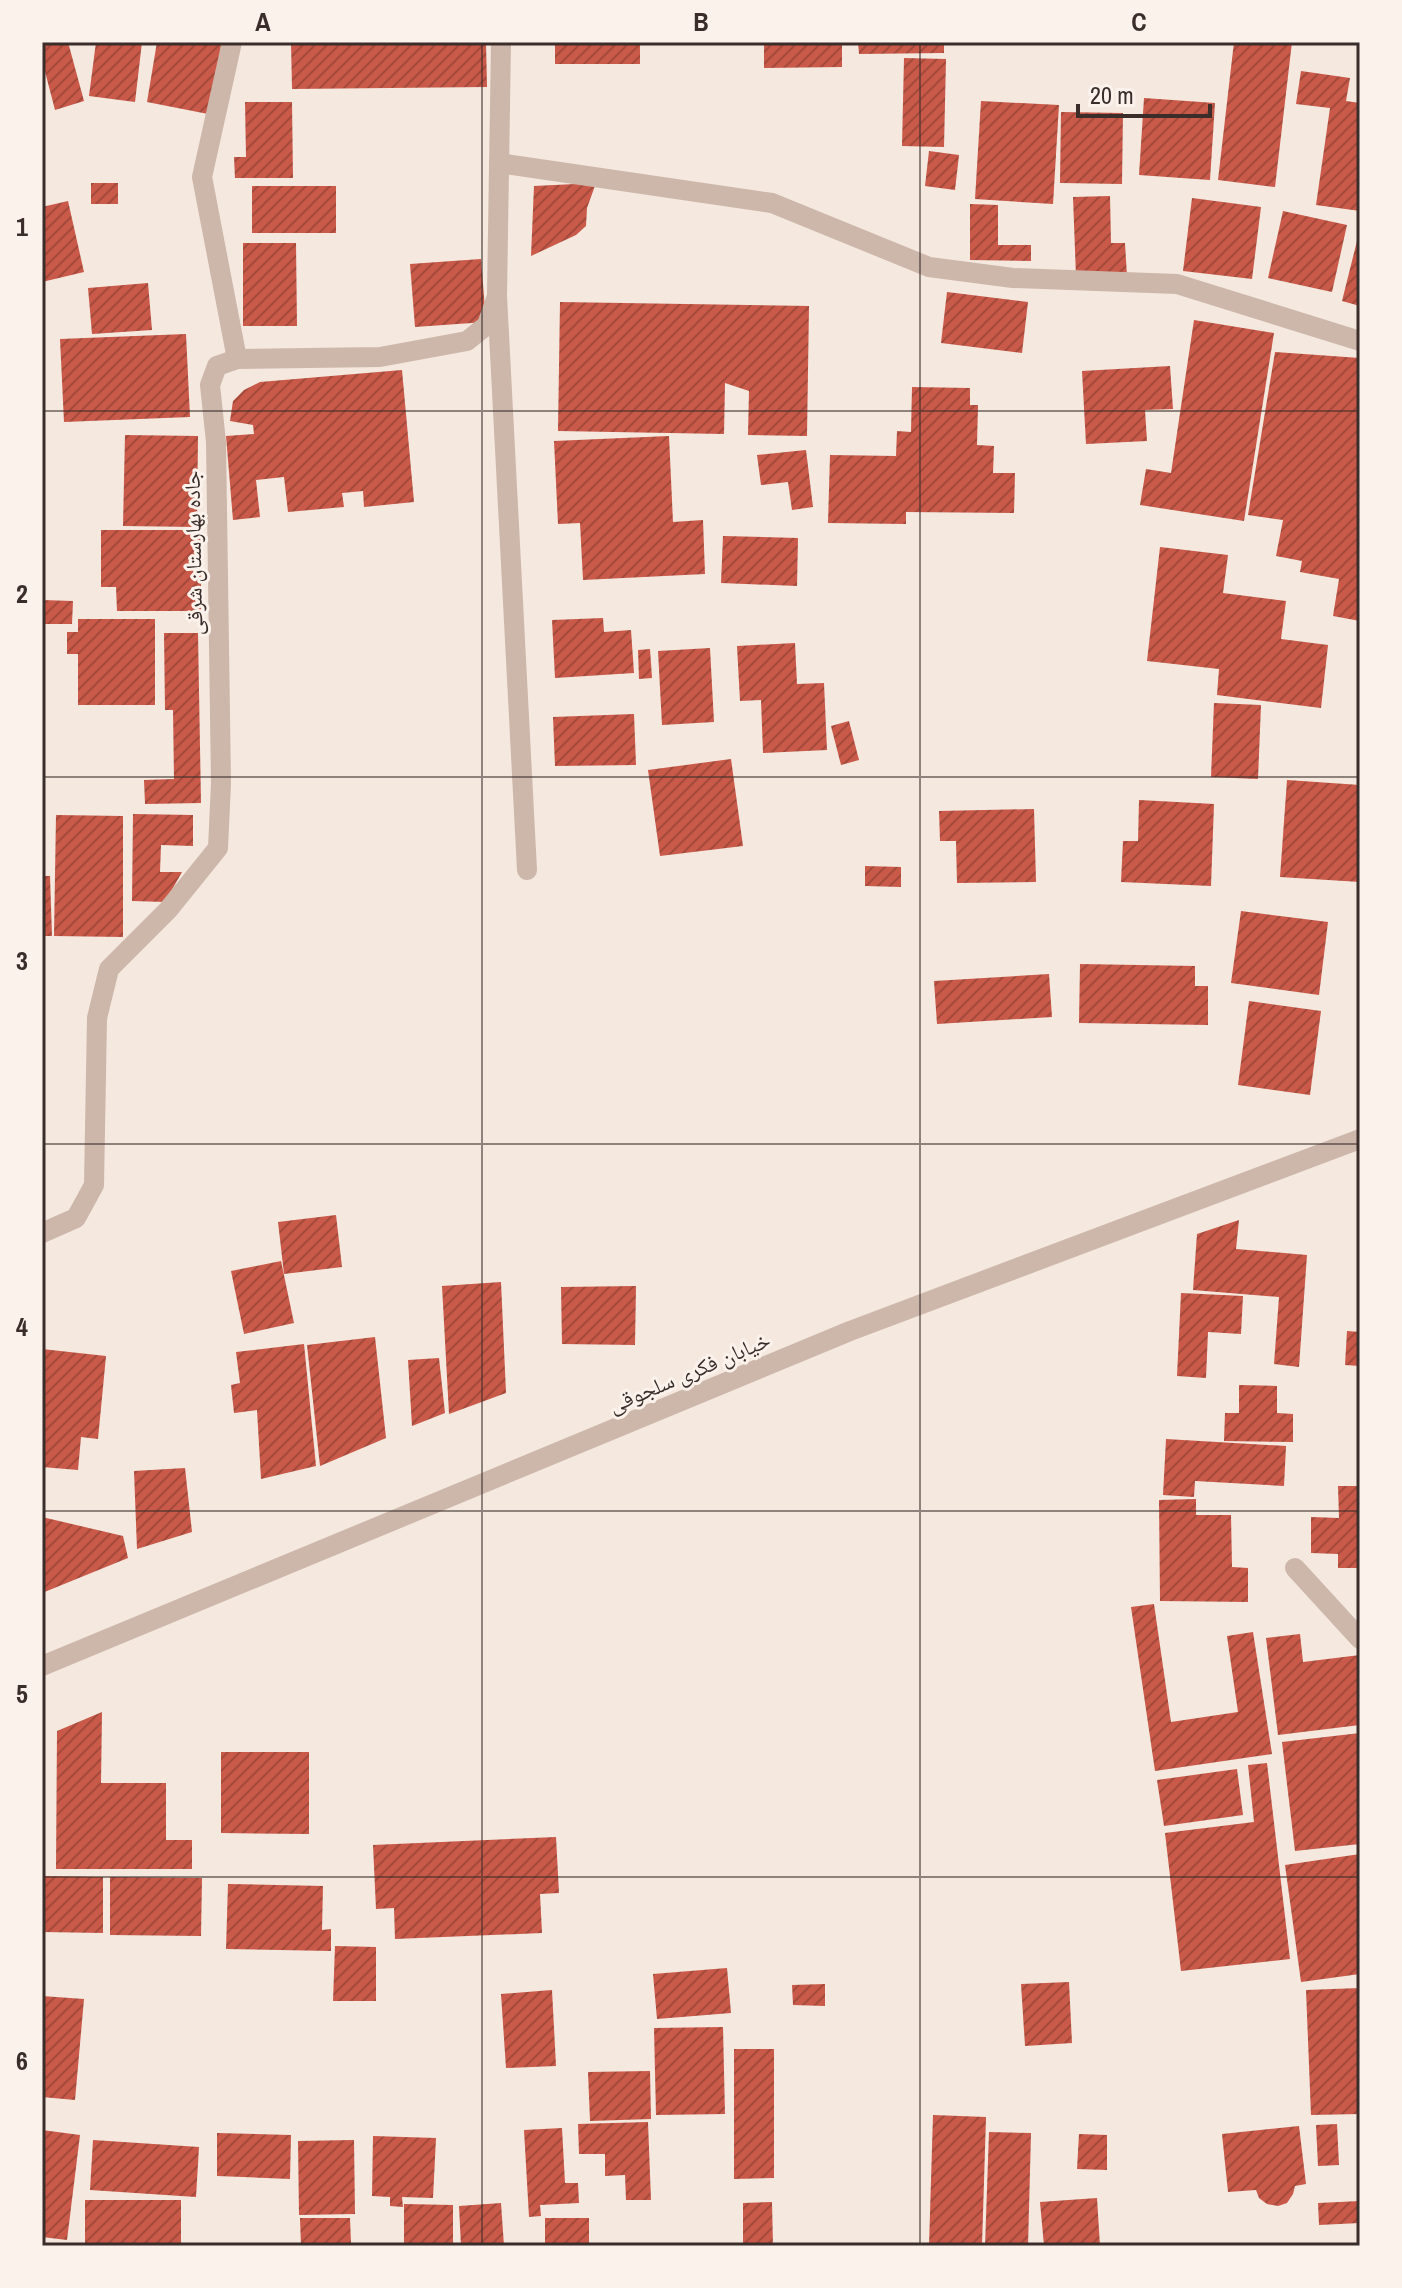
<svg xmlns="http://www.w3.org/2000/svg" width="1402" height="2288" viewBox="0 0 1402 2288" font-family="'Archivo Narrow','Noto Naskh Arabic',sans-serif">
  <defs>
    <pattern id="building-hatch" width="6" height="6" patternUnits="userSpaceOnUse" patternTransform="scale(2)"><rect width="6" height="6" fill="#c95948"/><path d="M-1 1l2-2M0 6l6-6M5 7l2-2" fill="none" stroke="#a44a3c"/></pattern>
  </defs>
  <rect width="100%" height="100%" fill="#f4e8df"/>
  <!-- building -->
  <g fill="url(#building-hatch)">
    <polygon points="42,42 68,42 84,101 55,110 42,60"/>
    <polygon points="96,42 142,42 135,102 89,96"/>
    <polygon points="157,42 222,42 208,114 147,102"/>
    <polygon points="291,42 486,42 487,87 292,89"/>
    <rect x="555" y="42" width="85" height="22"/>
    <polygon points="764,42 842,42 842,67 764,68"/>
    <polygon points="858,42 944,42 944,53 859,54"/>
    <polygon points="1234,42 1292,42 1275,187 1218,180"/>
    <polygon points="904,58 946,59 944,147 902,146"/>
    <polygon points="1301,71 1350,78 1346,101 1360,103 1360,211 1316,205 1330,108 1296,104"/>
    <polygon points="1144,98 1215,103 1210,180 1139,175"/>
    <polygon points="981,101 1059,105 1053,204 975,199"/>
    <polygon points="245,102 292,102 293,178 235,178 234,157 246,157"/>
    <polygon points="1061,112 1123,113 1122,184 1060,183"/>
    <polygon points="929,151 959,155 955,190 925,186"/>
    <rect x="91" y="183" width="27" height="21"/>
    <polygon points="596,183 587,208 586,226 576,235 531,256 534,186"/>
    <rect x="252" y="186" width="84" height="47"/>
    <polygon points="1110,196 1111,243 1125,243 1127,276 1076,277 1073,197"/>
    <polygon points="1192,198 1261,207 1252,279 1183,271"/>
    <polygon points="68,201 84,272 42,282 42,207"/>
    <polygon points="970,204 998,205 998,245 1031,245 1031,261 970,260"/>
    <polygon points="1283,211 1347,225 1332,292 1268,278"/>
    <polygon points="1359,233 1360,234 1360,306 1342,301"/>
    <polygon points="243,243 296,243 297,326 243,326"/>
    <polygon points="481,259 486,322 415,327 410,264"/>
    <polygon points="148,283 152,330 92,334 88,288"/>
    <polygon points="947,292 1028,302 1022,353 941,343"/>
    <polygon points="560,302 809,306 807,436 748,435 749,391 725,383 724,434 558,431"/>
    <polygon points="1194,320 1274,333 1244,521 1140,505 1146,469 1171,473"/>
    <polygon points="186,334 190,417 64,422 60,339"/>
    <polygon points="1275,352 1360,358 1360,621 1333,616 1339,579 1300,572 1302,561 1276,556 1283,520 1248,515"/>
    <polygon points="1170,366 1173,409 1145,410 1147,441 1086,444 1082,371"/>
    <polygon points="402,370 414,502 364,507 363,491 342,493 344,507 288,512 284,477 256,480 260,517 233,520 226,436 254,434 253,425 230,421 233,401 244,390 260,382"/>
    <polygon points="912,387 970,388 970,405 978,405 977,445 994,446 993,473 1015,473 1014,513 906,512 906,524 828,523 830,455 896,456 897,431 911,432"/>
    <polygon points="125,435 198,436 197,527 123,526"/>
    <polygon points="669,436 673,522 703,520 705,574 583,580 580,523 558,524 554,441"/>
    <polygon points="806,450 813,507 792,510 788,482 761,485 757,455"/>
    <polygon points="101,530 201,530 201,611 117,611 116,587 101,587"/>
    <polygon points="723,536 798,538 797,586 721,583"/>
    <polygon points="1160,547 1228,555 1223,593 1286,601 1281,639 1328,645 1321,708 1217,695 1219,669 1147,661"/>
    <polygon points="42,600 73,601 72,624 42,624"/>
    <polygon points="603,618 604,632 631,630 634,673 555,678 552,620"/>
    <polygon points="78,619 155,619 155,705 78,705 78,654 67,654 67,632 78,632"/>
    <polygon points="164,633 198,633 201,803 145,804 144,780 174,779 173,710 165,710"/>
    <polygon points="795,643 797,684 824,683 827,750 763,753 761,700 740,701 737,646"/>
    <polygon points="710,648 714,722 662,725 658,651"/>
    <polygon points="650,649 652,678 639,679 638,650"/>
    <polygon points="1214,703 1261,705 1258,779 1211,777"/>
    <polygon points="634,714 636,765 555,766 553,717"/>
    <polygon points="849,721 859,760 841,765 831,726"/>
    <polygon points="731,759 743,846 660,856 648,770"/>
    <polygon points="1287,780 1360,785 1360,882 1280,877"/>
    <polygon points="1139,800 1214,804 1211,886 1121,882 1123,841 1138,841"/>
    <polygon points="1034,809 1036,882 957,883 956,841 940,841 939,811"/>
    <polygon points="133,814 193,815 193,846 161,845 160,872 182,872 165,902 132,901"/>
    <polygon points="56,815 123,816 123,937 54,936"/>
    <polygon points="865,866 901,867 901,887 865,886"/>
    <polygon points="42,876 50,876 52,936 42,936"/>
    <polygon points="1241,911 1328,922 1319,995 1231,983"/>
    <polygon points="1080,964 1195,966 1195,986 1208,986 1208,1025 1079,1023"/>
    <polygon points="1049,974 1052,1017 937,1024 934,981"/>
    <polygon points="1249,1001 1321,1011 1310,1095 1238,1085"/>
    <polygon points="336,1215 342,1267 284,1274 278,1222"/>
    <polygon points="1239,1220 1236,1249 1307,1255 1299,1367 1274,1364 1279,1297 1193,1290 1197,1234"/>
    <polygon points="281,1261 294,1323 244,1334 231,1271"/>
    <polygon points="501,1282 506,1393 449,1414 442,1286"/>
    <polygon points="636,1286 635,1345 562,1344 561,1287"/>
    <polygon points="1181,1293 1243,1296 1241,1334 1208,1332 1206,1378 1177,1376"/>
    <polygon points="1347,1331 1360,1332 1360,1366 1345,1365"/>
    <polygon points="375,1337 386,1438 320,1466 307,1345"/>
    <polygon points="304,1344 316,1466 261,1479 257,1410 234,1413 231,1385 240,1383 236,1352"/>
    <polygon points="42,1349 106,1356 98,1439 81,1437 78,1470 42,1467"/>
    <polygon points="439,1358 445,1413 412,1426 408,1360"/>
    <polygon points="1239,1385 1277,1386 1277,1413 1293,1414 1293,1442 1224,1441 1225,1413 1239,1413"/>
    <polygon points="1166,1439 1286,1446 1284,1486 1195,1481 1194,1497 1163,1495"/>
    <polygon points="185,1468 192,1532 137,1549 134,1471"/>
    <polygon points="1338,1486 1360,1486 1360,1568 1338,1568 1338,1554 1311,1553 1311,1517 1339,1518"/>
    <polygon points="1196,1499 1196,1515 1231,1515 1232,1567 1248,1568 1248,1602 1160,1601 1159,1500"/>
    <polygon points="42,1517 123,1536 128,1558 42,1593"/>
    <polygon points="1154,1604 1171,1722 1238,1712 1227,1636 1253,1632 1272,1754 1155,1771 1131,1607"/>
    <polygon points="1300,1634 1303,1662 1360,1655 1360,1725 1278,1735 1266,1638"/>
    <polygon points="102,1712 101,1783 166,1783 166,1840 192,1840 192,1869 56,1869 57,1731"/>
    <polygon points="1360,1733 1360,1844 1295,1851 1282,1742"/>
    <polygon points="221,1752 309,1752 309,1834 221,1833"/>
    <polygon points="1267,1763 1290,1959 1181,1971 1165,1833 1254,1822 1248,1765"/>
    <polygon points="1237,1769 1243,1815 1164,1826 1157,1780"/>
    <polygon points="556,1837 559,1893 540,1894 542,1933 395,1939 394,1908 376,1909 373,1845"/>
    <polygon points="1360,1854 1360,1974 1301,1982 1285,1865"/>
    <polygon points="42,1876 103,1877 103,1933 42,1932"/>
    <polygon points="110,1877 202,1878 201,1936 110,1935"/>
    <polygon points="228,1884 323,1886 322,1930 331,1929 331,1951 226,1949"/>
    <polygon points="335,1946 376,1947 376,2001 333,2001"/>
    <polygon points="727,1968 731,2013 657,2019 653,1974"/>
    <polygon points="1069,1982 1072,2043 1025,2046 1021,1984"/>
    <polygon points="825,1984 825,2006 793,2005 792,1985"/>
    <polygon points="1360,1988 1360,2114 1311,2115 1306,1990"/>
    <polygon points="552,1990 556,2066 506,2068 501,1994"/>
    <polygon points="42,1996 84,1999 75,2100 42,2097"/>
    <polygon points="723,2027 725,2114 656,2115 654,2028"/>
    <polygon points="734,2049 774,2049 774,2178 734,2179"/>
    <polygon points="650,2071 651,2119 590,2121 588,2072"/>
    <polygon points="933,2115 986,2117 982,2246 929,2246"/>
    <polygon points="648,2122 651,2200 626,2200 625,2175 605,2176 605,2154 579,2154 578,2124"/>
    <polygon points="1337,2124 1339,2165 1318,2166 1316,2125"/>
    <polygon points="1299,2126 1306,2184 1295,2186 1293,2194 1287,2203 1278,2206 1267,2204 1259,2198 1256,2190 1228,2192 1222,2134"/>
    <polygon points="562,2128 565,2183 578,2183 579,2203 540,2205 541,2216 529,2217 524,2130"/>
    <polygon points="42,2130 80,2135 67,2240 42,2237"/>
    <polygon points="989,2132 1031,2133 1028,2246 985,2246"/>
    <polygon points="217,2133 291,2135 290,2179 217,2176"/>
    <polygon points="1079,2134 1107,2135 1107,2170 1077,2169"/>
    <polygon points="373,2136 436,2138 433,2198 402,2197 403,2207 390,2206 390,2197 372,2196"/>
    <polygon points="93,2140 199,2147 196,2197 90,2190"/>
    <polygon points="354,2140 355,2214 299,2215 298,2141"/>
    <polygon points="1097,2198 1100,2246 1044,2246 1040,2202"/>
    <rect x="85" y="2200" width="96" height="46"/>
    <polygon points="1360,2201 1360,2223 1319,2225 1318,2203"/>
    <polygon points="772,2202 773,2246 743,2246 743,2203"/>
    <polygon points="501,2203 504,2246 461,2246 459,2206"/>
    <polygon points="404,2204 453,2205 453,2246 404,2246"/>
    <polygon points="300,2218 350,2218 351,2243 372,2243 372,2246 301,2246"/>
    <rect x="545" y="2218" width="44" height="28"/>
  </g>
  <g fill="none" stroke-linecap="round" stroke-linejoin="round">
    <!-- minor -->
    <g stroke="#cdb6aa" stroke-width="20">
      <polyline points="232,42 202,177 237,359"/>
      <polyline points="499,163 772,203 929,267 1013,278 1177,284 1360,341"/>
      <polyline points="497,296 527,870"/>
      <polyline points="1295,1568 1360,1639"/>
    </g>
    <!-- tertiary -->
    <g stroke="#cdb6aa" stroke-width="20">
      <polyline points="42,1233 76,1218 94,1185 97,1018 109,969 168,910 218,848 221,783 216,442 210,385 217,366 237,359 380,357 467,341 487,325 497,296 501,42"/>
      <polyline points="42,1666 850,1331 1360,1139"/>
    </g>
  </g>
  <!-- grid -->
  <path fill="none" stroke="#3a2d2a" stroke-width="2" stroke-opacity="0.55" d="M482 42V2246M920 42V2246M42 411H1360M42 777H1360M42 1144H1360M42 1511H1360M42 1877H1360"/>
  <g text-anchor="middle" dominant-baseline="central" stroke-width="6" stroke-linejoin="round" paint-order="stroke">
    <!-- street labels -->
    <g font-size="22" fill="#3a2d2a" stroke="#fbf2ec">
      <text transform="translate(193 553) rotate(-91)">جاده بهارستان شرقی</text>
      <text transform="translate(689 1372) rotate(-23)">خیابان فکری سلجوقی</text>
    </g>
  </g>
  <!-- border -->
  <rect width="1402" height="2288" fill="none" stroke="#fbf2ec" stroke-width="88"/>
  <!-- scale -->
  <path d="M1078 104v12h132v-12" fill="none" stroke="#3a2d2a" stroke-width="4"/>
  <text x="1090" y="104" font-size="24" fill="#3a2d2a" stroke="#fbf2ec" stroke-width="6" paint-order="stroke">20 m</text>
  <rect x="44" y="44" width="1314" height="2200" fill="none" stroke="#3a2d2a" stroke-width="3"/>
  <g font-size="26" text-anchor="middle" font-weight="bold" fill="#3a2d2a">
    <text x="263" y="31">A</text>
    <text x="701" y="31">B</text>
    <text x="1139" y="31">C</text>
    <text x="22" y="236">1</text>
    <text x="22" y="603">2</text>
    <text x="22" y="970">3</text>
    <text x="22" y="1336">4</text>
    <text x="22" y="1703">5</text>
    <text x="22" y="2070">6</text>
  </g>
</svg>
